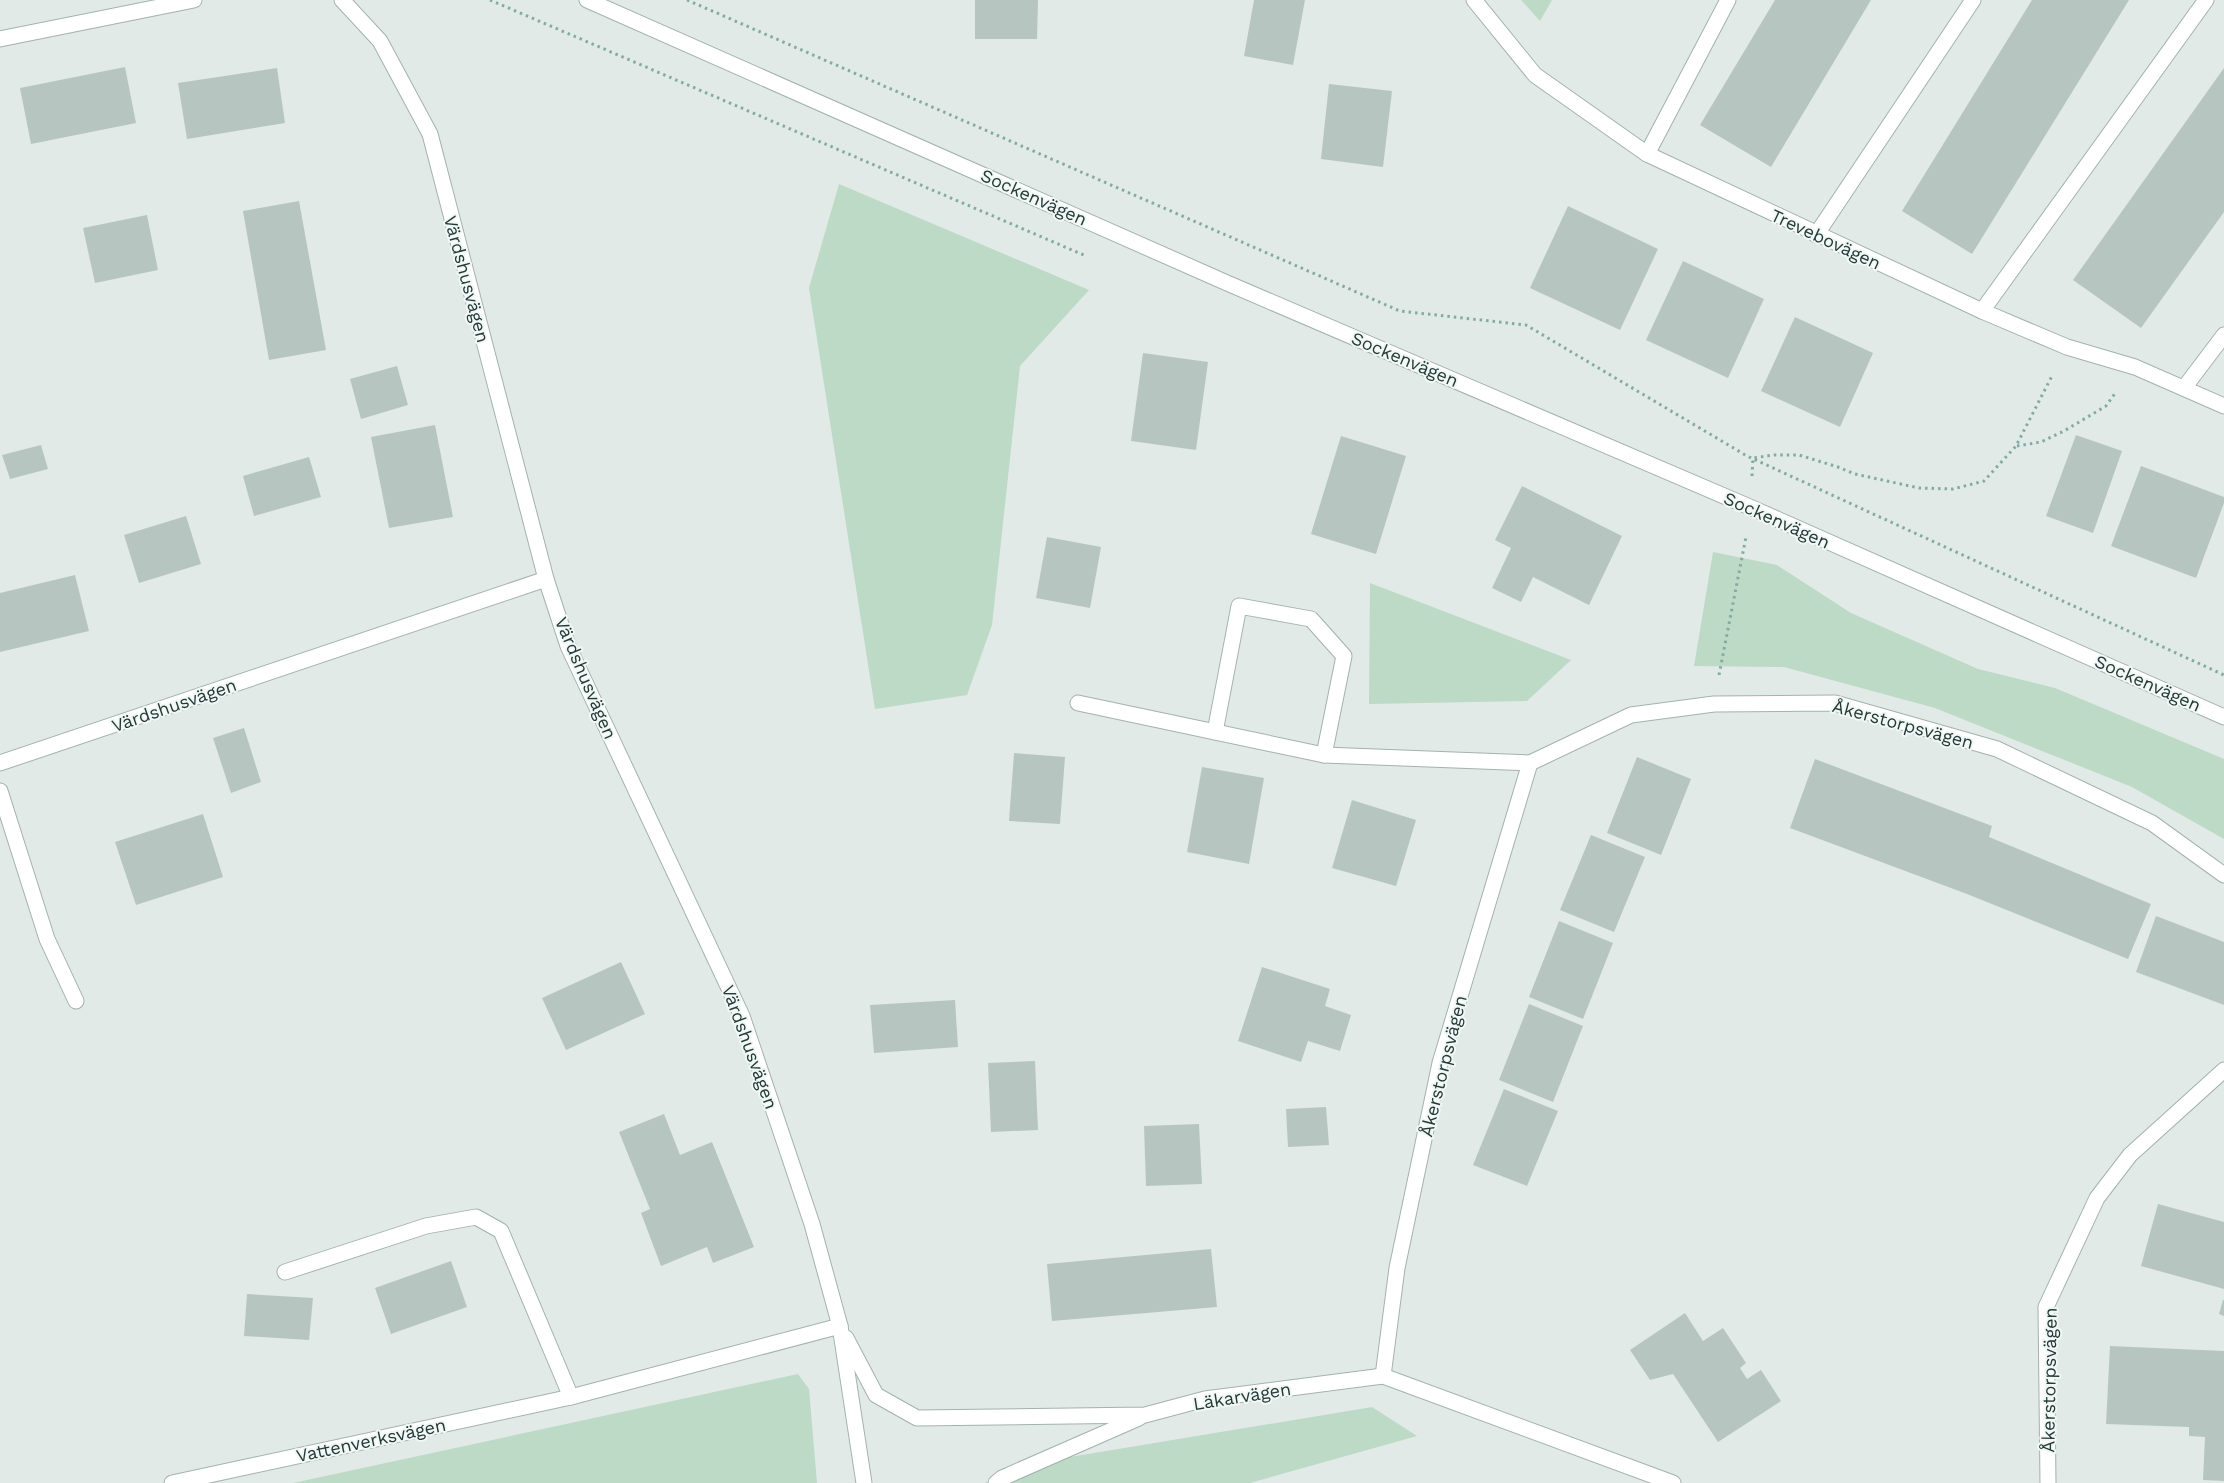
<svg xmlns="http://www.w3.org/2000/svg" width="2224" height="1483" viewBox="0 0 2224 1483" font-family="'Work Sans',sans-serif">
  <rect width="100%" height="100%" fill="#e1eae7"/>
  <!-- green -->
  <g fill="#bcdac6">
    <polygon points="1521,0 1552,0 1540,21"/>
    <polygon points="839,184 1089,290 1020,366 992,625 967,695 875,709 809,288"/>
    <polygon points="1713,552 1777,565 1851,613 1978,669 2055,688 2224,759 2224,839 2132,787 1935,708 1784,667 1694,666"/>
    <polygon points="1370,583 1571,660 1527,701 1369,704"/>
    <polygon points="798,1374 809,1389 817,1483 293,1483"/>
    <polygon points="1372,1407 1417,1436 1250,1483 985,1483 1004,1468"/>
  </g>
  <!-- building -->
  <g fill="#b7c5c0">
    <polygon points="975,0 1038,0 1037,39 975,39"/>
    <polygon points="1254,0 1305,0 1293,65 1244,56"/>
    <polygon points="1775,0 1871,0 1771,167 1700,125"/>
    <polygon points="2032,0 2129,0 1972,254 1902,211"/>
    <polygon points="125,67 136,123 31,144 20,88"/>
    <polygon points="277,68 285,123 187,139 178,83"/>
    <polygon points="2224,68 2224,212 2141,328 2073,280"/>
    <polygon points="1329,84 1392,91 1383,167 1321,159"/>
    <polygon points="299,201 326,350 269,360 243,211"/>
    <polygon points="1568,206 1658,249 1620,330 1530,288"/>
    <polygon points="147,215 158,270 95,283 83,228"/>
    <polygon points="1683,261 1764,299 1728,378 1646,340"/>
    <polygon points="1795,317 1873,353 1840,427 1761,391"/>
    <polygon points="1143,353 1208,362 1196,450 1131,441"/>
    <polygon points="397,366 408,405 361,419 350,379"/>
    <polygon points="435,425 453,517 389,528 371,437"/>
    <polygon points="2076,435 2122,451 2093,533 2046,516"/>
    <polygon points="1341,436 1406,456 1376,554 1311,534"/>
    <polygon points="41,445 48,469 10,479 2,455"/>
    <polygon points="309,457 321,497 254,516 243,476"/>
    <polygon points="2141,466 2224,497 2224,503 2196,578 2111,546"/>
    <polygon points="1522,486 1622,536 1589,605 1533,577 1521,602 1492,588 1511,548 1495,540"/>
    <polygon points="186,516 201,564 139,583 124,535"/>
    <polygon points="1047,537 1101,547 1090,608 1036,598"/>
    <polygon points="75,575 89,631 0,652 0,593"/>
    <polygon points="244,728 261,782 231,793 213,738"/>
    <polygon points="1014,753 1065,757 1060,824 1009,821"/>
    <polygon points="1637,757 1691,779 1661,855 1607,833"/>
    <polygon points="1815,759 1992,826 1989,837 2151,904 2128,959 1967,894 1790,828"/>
    <polygon points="1202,767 1264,778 1249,864 1187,852"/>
    <polygon points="1352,800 1416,820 1396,886 1332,868"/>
    <polygon points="203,814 223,877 136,905 115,842"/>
    <polygon points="1591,835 1645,857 1614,932 1560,910"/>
    <polygon points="2156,916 2224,942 2224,1005 2136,972"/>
    <polygon points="1559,921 1613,943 1583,1019 1529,997"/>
    <polygon points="621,962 645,1014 566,1050 542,998"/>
    <polygon points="1262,967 1330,989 1325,1006 1351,1015 1340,1051 1308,1041 1301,1062 1238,1041"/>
    <polygon points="955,1000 958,1047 874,1053 870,1005"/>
    <polygon points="1529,1004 1583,1026 1553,1102 1499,1080"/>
    <polygon points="1035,1061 1038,1130 991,1132 988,1063"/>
    <polygon points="1504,1089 1558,1111 1527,1186 1473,1165"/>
    <polygon points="1326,1107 1329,1145 1288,1147 1286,1109"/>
    <polygon points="664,1114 680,1155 712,1142 754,1247 713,1263 707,1247 661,1266 641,1213 650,1209 619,1132"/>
    <polygon points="1199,1124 1202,1184 1146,1186 1144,1126"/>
    <polygon points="2158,1204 2224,1222 2224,1289 2141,1266"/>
    <polygon points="1211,1249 1217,1307 1052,1321 1047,1264"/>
    <polygon points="451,1261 467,1307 391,1334 375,1288"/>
    <polygon points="247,1294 313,1298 309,1340 244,1336"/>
    <polygon points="2223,1300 2224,1300 2224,1316 2219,1314"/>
    <polygon points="1685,1313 1703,1341 1723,1328 1746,1363 1740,1368 1747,1379 1761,1370 1781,1401 1718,1442 1673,1374 1650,1380 1630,1350"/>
    <polygon points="2110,1346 2224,1351 2224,1481 2203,1480 2205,1437 2189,1436 2189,1427 2106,1424"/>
  </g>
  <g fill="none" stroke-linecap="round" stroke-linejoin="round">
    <!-- minor casing -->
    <g stroke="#a4b2ae" stroke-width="17">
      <g id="minor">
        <polyline points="342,0 380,41 430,134 546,579 568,646 742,1016 812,1224 840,1326 864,1483"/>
        <polyline points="587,0 1227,283 1752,508 2224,717"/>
        <polyline points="1474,0 1535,75 1647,154 1982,311 2067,347 2135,367 2224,406"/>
        <polyline points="0,39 194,0"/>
        <polyline points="1647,154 1728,0"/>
        <polyline points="1816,235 1973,0"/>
        <polyline points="1982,311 2206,0"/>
        <polyline points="2184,388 2224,335"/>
        <polyline points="1078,703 1324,755 1530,763"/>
        <polyline points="1215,732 1239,606 1311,619 1344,656 1324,755"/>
        <polyline points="0,763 546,579"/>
        <polyline points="0,791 47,939 76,1001"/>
        <polyline points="285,1272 426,1226 476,1217 501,1231 571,1397"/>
        <polyline points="846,1338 876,1395 917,1418 1145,1415 1205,1399 1383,1376 1673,1483"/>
        <polyline points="1383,1376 1397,1268 1440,1063 1530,763 1631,715 1714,704 1835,703 1997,749 2152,823 2224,875"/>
        <polyline points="172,1483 571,1397 840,1326"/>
        <polyline points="996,1483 1002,1478 1139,1418"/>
        <polyline points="2048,1483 2046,1307 2097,1198 2130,1155 2224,1070"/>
      </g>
    </g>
    <!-- path -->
    <g stroke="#84aba2" stroke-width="3" stroke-dasharray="2.5 4" stroke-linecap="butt">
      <polyline points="490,0 1086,256"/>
      <polyline points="687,0 1400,311 1526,325 1747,456 2224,675"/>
      <polyline points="2017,446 2041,442 2064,431 2106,406 2116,392"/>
      <polyline points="1752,476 1753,458 1774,455 1799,455 1838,467 1855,474 1919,488 1953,489 1984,481 2016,446 2053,374"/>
      <polyline points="1719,675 1746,537"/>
    </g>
    <!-- minor -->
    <use href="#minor" stroke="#fff" stroke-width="15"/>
  </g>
  <g text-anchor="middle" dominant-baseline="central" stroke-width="4" stroke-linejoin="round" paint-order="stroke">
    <!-- street labels -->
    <g font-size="18" fill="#233a35" stroke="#f1f7f5">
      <text transform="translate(1034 197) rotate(24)">Sockenvägen</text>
      <text transform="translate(1826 239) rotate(25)">Trevebovägen</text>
      <text transform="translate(467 279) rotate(75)">Värdshusvägen</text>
      <text transform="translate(1405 359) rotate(23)">Sockenvägen</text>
      <text transform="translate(1777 520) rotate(24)">Sockenvägen</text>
      <text transform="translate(586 678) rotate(67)">Värdshusvägen</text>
      <text transform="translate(2148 683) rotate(24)">Sockenvägen</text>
      <text transform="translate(174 705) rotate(-19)">Värdshusvägen</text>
      <text transform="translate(1903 724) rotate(15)">Åkerstorpsvägen</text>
      <text transform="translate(750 1047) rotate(70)">Värdshusvägen</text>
      <text transform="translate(1443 1066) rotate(-76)">Åkerstorpsvägen</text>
      <text transform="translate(2049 1380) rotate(-89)">Åkerstorpsvägen</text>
      <text transform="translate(1242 1396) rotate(-9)">Läkarvägen</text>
      <text transform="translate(371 1440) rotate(-12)">Vattenverksvägen</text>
    </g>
  </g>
</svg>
